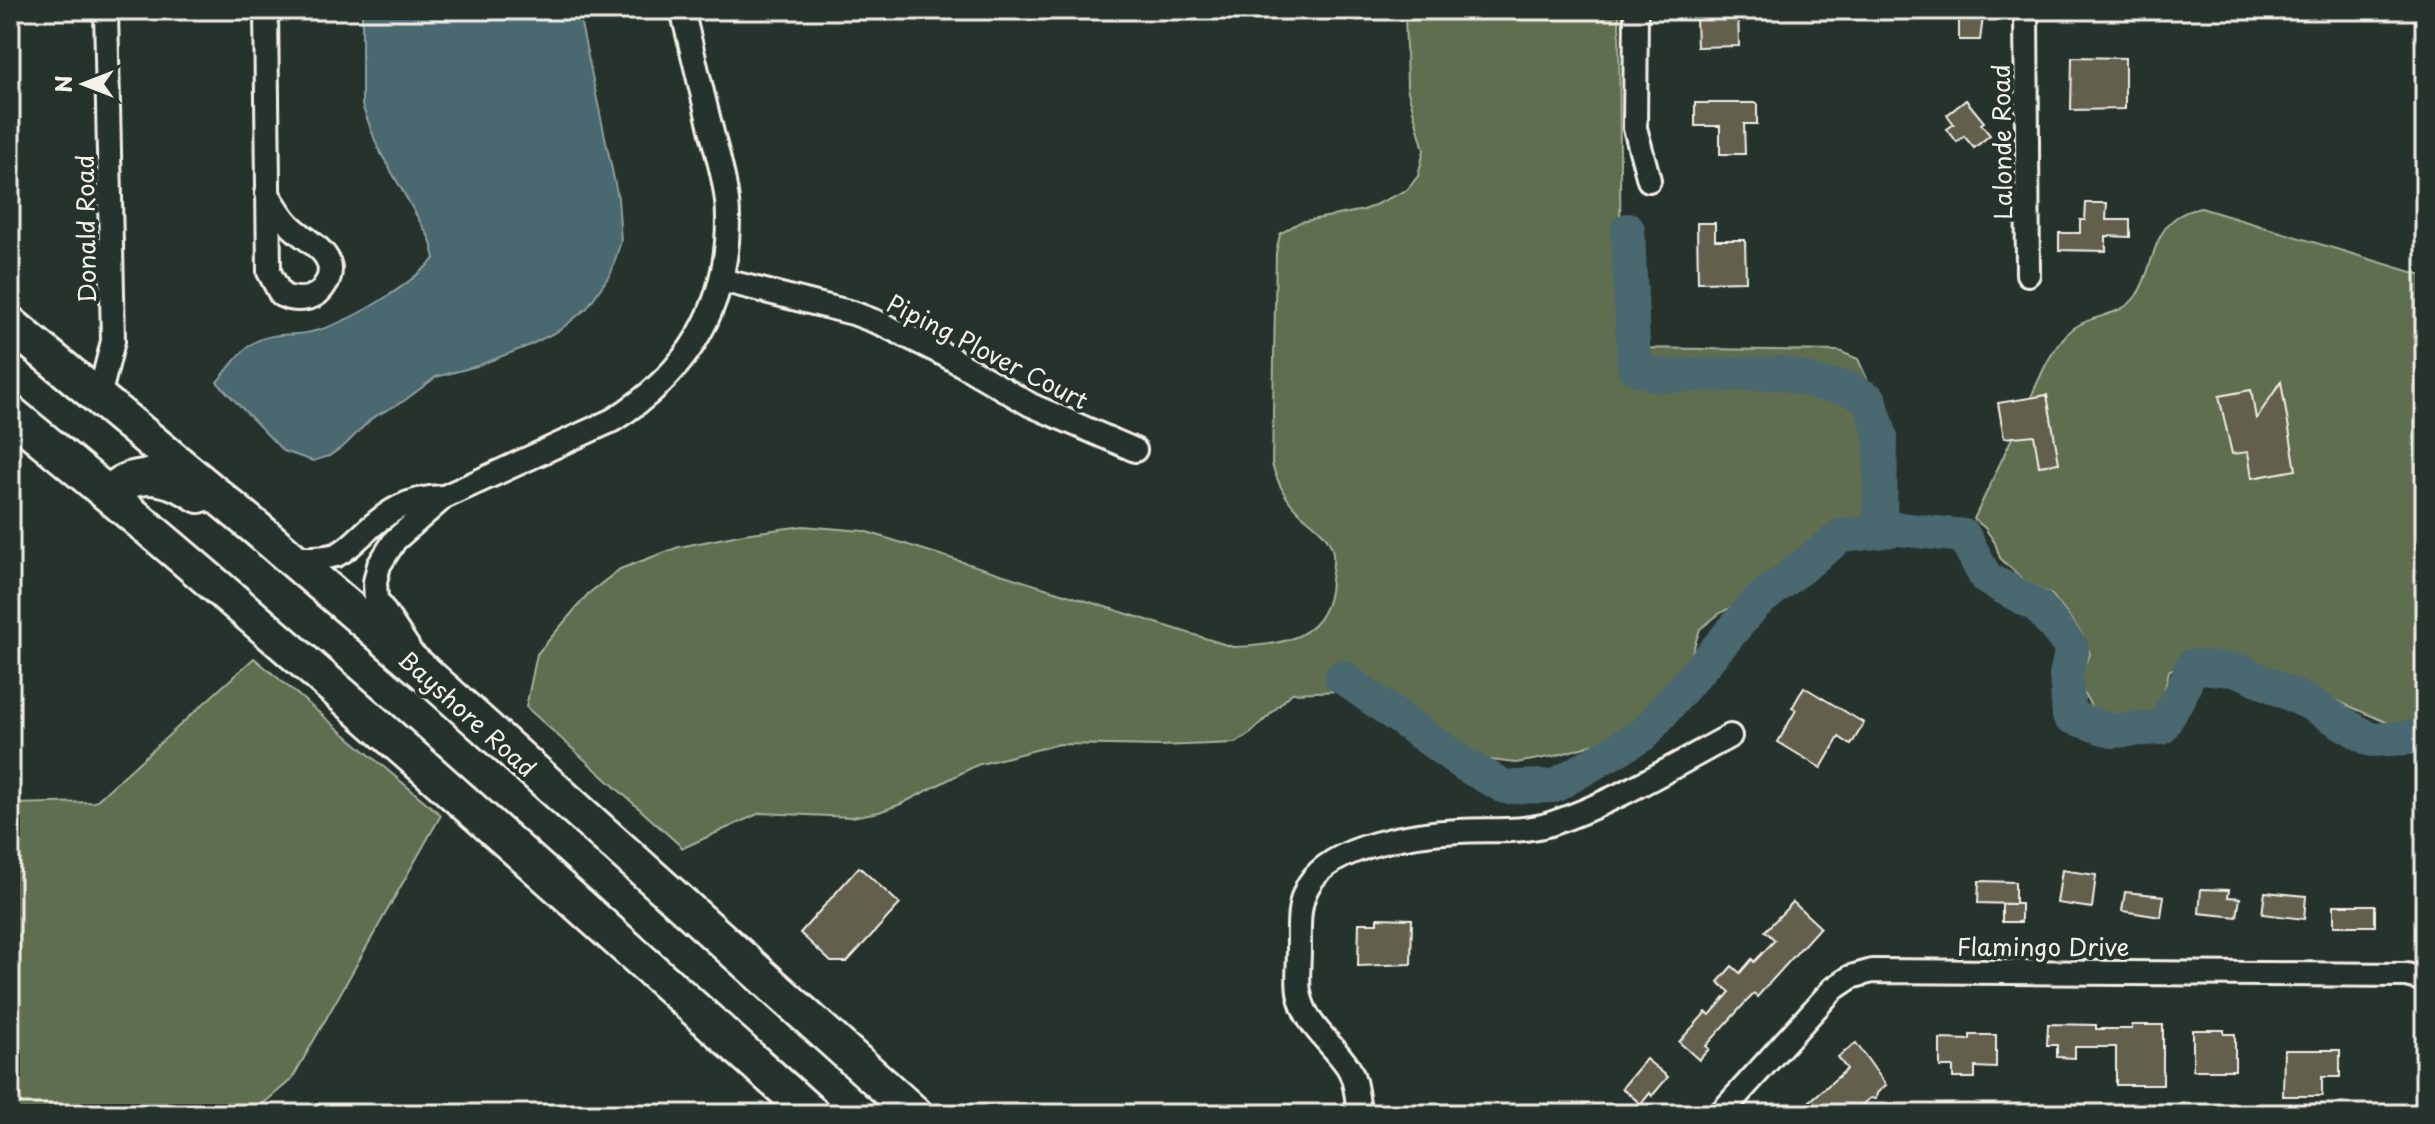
<svg xmlns="http://www.w3.org/2000/svg" width="2435" height="1124" viewBox="0 0 2435 1124" font-family="'Playpen Sans',sans-serif">
  <rect width="100%" height="100%" fill="#26332d"/>
  <filter id="ink" filterUnits="userSpaceOnUse"><feTurbulence type="fractalNoise" baseFrequency=".0125" numOctaves="2"/><feDisplacementMap in="SourceGraphic" scale="16" xChannelSelector="R" yChannelSelector="G"/><feConvolveMatrix kernelMatrix="1 2 1 2 8 2 1 2 1" color-interpolation-filters="sRGB"/></filter>
  <g filter="url(#ink)">
    <!-- green -->
    <g fill="#5f6e50" stroke="#aab09c" stroke-width="2">
      <path d="M1405 10H1619L1621 323 1624 338 1636 348 1839 351 1858 359 1868 381 1880 528 1803 567 1719 614 1700 629 1685 673 1656 703 1614 738 1555 756 1516 763 1481 759 1459 749 1391 693 1367 690 1292 693 1251 733 1236 743 1160 746 1059 744 977 765 901 804 879 812 852 817 760 813 683 848 526 707 537 654 588 594 620 569 679 547 744 534 803 526 864 531 1233 647C1282 646 1329 639 1331 580 1332 571 1335 557 1332 549 1327 531 1307 521 1295 508 1283 495 1278 481 1272 465L1276 253 1280 234 1300 222 1364 210 1407 190 1418 176 1424 150 1407 88Z"/>
      <path d="M2201 208 2425 276V725L2388 723 2231 655 2188 660 2169 671 2161 708 2128 724 2093 710 2077 680 2090 654 2082 634 2052 595 2023 580 2000 558 1995 543 1985 528 1974 519C1991 482 2009 445 2026 408 2038 383 2048 353 2068 333 2088 313 2120 319 2136 296 2158 265 2148 217 2201 208Z"/>
      <polygon points="254,658 441,815 292,1079 251,1114 10,1114 10,804 95,802"/>
    </g>
    <!-- water -->
    <path fill="#49676f" stroke="#8d9e9f" stroke-width="2" d="M362 10H578L618 198 621 241 611 273 587 308 560 330 528 346 477 366 436 377 404 401 372 418 345 445 329 456 313 461 283 451 217 382C228 370 238 354 250 345 271 330 293 338 315 331 353 321 409 286 435 258L430 239 378 148 362 105Z"/>
    <g fill="none" stroke-linecap="round" stroke-linejoin="round">
      <!-- river -->
      <g stroke="#49676f" stroke-width="34">
        <polyline points="1628,230 1634,367 1659,376 1782,373 1821,384 1850,389 1870,400 1881,437 1880,531"/>
        <polyline points="1342,677 1465,765 1505,787 1554,786 1644,734 1755,604 1841,536 1899,529 1964,536 1986,578 2038,606 2072,648 2066,675 2069,716 2112,731 2161,728 2180,696 2192,666 2241,671 2309,703 2371,740 2425,737"/>
      </g>
    </g>
    <!-- building -->
    <g fill="#645e4d" stroke="#f4f1e8" stroke-width="2">
      <polygon points="1705,10 1738,10 1739,46 1697,47 1696,18 1705,18"/>
      <polygon points="1959,10 1984,10 1980,40 1959,40"/>
      <polygon points="2072,57 2125,58 2125,109 2071,110"/>
      <polygon points="1966,100 1984,122 1981,124 1990,135 1974,148 1964,136 1957,142 1947,129 1954,124 1947,115"/>
      <polygon points="1695,103 1757,103 1757,124 1744,124 1745,154 1720,154 1720,126 1695,126"/>
      <polygon points="2086,203 2107,203 2106,220 2130,220 2130,237 2106,236 2106,251 2059,250 2059,233 2080,233 2080,220 2085,220"/>
      <polygon points="1697,223 1715,223 1715,240 1745,240 1746,281 1698,282"/>
      <polygon points="2281,382 2296,470 2252,478 2248,452 2232,454 2219,396 2251,390 2256,419"/>
      <polygon points="2047,395 2059,463 2039,466 2034,435 2004,438 1998,403"/>
      <polygon points="1804,687 1864,723 1851,745 1839,737 1821,768 1778,742 1796,710 1792,708"/>
      <polygon points="859,867 900,904 847,962 831,962 800,933"/>
      <polygon points="2062,870 2096,875 2092,908 2057,903"/>
      <polygon points="1979,881 2015,882 2015,904 2021,904 2021,922 2002,922 2002,904 2014,904 1978,903"/>
      <polygon points="2201,889 2229,890 2228,897 2240,898 2237,917 2199,913"/>
      <polygon points="2125,892 2164,896 2161,917 2122,911"/>
      <polygon points="2265,892 2306,896 2304,919 2262,914"/>
      <polygon points="1793,902 1820,927 1757,997 1754,994 1744,1004 1706,1046 1709,1049 1699,1060 1679,1042 1706,1012 1710,1015 1730,992 1718,982 1732,966 1740,973 1752,959 1754,962 1775,940 1765,931"/>
      <rect x="2334" y="905" width="41" height="21"/>
      <polygon points="1377,918 1412,919 1411,964 1358,966 1359,923 1377,923"/>
      <polygon points="2048,1024 2096,1025 2096,1029 2132,1029 2132,1025 2163,1025 2163,1085 2116,1085 2116,1047 2075,1047 2075,1058 2057,1057 2057,1045 2047,1045"/>
      <polygon points="2193,1030 2224,1030 2224,1034 2235,1034 2235,1070 2193,1070"/>
      <polygon points="1970,1035 1996,1035 1996,1068 1975,1067 1975,1078 1953,1078 1953,1067 1940,1067 1940,1039 1970,1040"/>
      <polygon points="1856,1043 1886,1085 1877,1093 1876,1099 1870,1098 1851,1114 1795,1114 1847,1069 1838,1057"/>
      <polygon points="2284,1050 2340,1050 2340,1077 2322,1077 2322,1096 2283,1096"/>
      <polygon points="1646,1059 1668,1077 1652,1096 1650,1093 1641,1104 1622,1088"/>
    </g>
    <g fill="none" stroke-linecap="round" stroke-linejoin="round">
      <!-- minor casing -->
      <g stroke="#f4f1e8" stroke-width="28">
        <g id="minor">
          <path d="M266 10 269 272 281 295C292 300 306 301 317 294 321 292 325 285 328 280 338 254 308 242 293 228 282 219 275 204 267 193"/>
          <polyline points="1636,10 1635,128 1649,180"/>
          <polyline points="2026,10 2028,274"/>
          <polyline points="721,280 853,313 882,324 947,356 1031,405 1135,450"/>
          <polyline points="99,397 113,341 106,10"/>
          <path d="M292 558C306 558 322 559 336 555 346 551 353 543 361 536 386 512 408 497 444 497"/>
          <path d="M408 647 376 599 375 582 379 565 395 540 444 497 613 420C688 373 728 308 728 218 728 189 718 157 711 129 701 89 692 49 682 10"/>
          <path d="M1360 1114C1356 1099 1357 1081 1348 1067 1330 1040 1305 1026 1299 992 1297 979 1299 963 1299 950 1299 927 1297 904 1309 884 1333 845 1415 833 1459 831 1489 829 1520 833 1550 824 1613 803 1672 767 1730 736"/>
          <polyline points="1720,1114 1833,989 1851,977 1872,971 2407,975 2425,980"/>
        </g>
      </g>
      <!-- primary casing -->
      <g stroke="#f4f1e8" stroke-width="40">
        <g id="primary">
          <polyline points="10,324 256,528 425,673 915,1114"/>
          <path d="M10 413C285 638 548 877 812 1114"/>
          <path d="M109 494C135 467 170 476 199 495"/>
        </g>
      </g>
      <!-- minor -->
      <use href="#minor" stroke="#26332d" stroke-width="22"/>
      <!-- primary -->
      <use href="#primary" stroke="#26332d" stroke-width="34"/>
    </g>
  </g>
  <g text-anchor="middle" dominant-baseline="central" stroke-width="8" stroke-linejoin="round" paint-order="stroke">
    <!-- street labels -->
    <g font-size="24" fill="#f4f1e8" stroke="#26332d">
      <text transform="translate(2001 142) rotate(-91)">Lalonde Road</text>
      <text transform="translate(85 229) rotate(-91)">Donald Road</text>
      <text transform="translate(988 351) rotate(27)">Piping Plover Court</text>
      <text transform="translate(468 713) rotate(42)">Bayshore Road</text>
      <text x="2043" y="946">Flamingo Drive</text>
    </g>
  </g>
  <!-- margin -->
  <rect width="2435" height="1124" fill="none" stroke="#26332d" stroke-width="40"/>
  <rect x="20" y="20" width="2395" height="1084" fill="none" stroke="#f4f1e8" stroke-width="3" filter="url(#ink)"/>
  <!-- north arrow -->
  <g transform="translate(84 84) rotate(270)" stroke="#26332d" stroke-width="6" paint-order="stroke">
  <path d="M0-6L14 30L0 20L-14 30Z" fill="#f4f1e8"/>
  <text y="-12" font-size="22" font-weight="bold" text-anchor="middle" fill="#f4f1e8">N</text>
  </g>
</svg>
